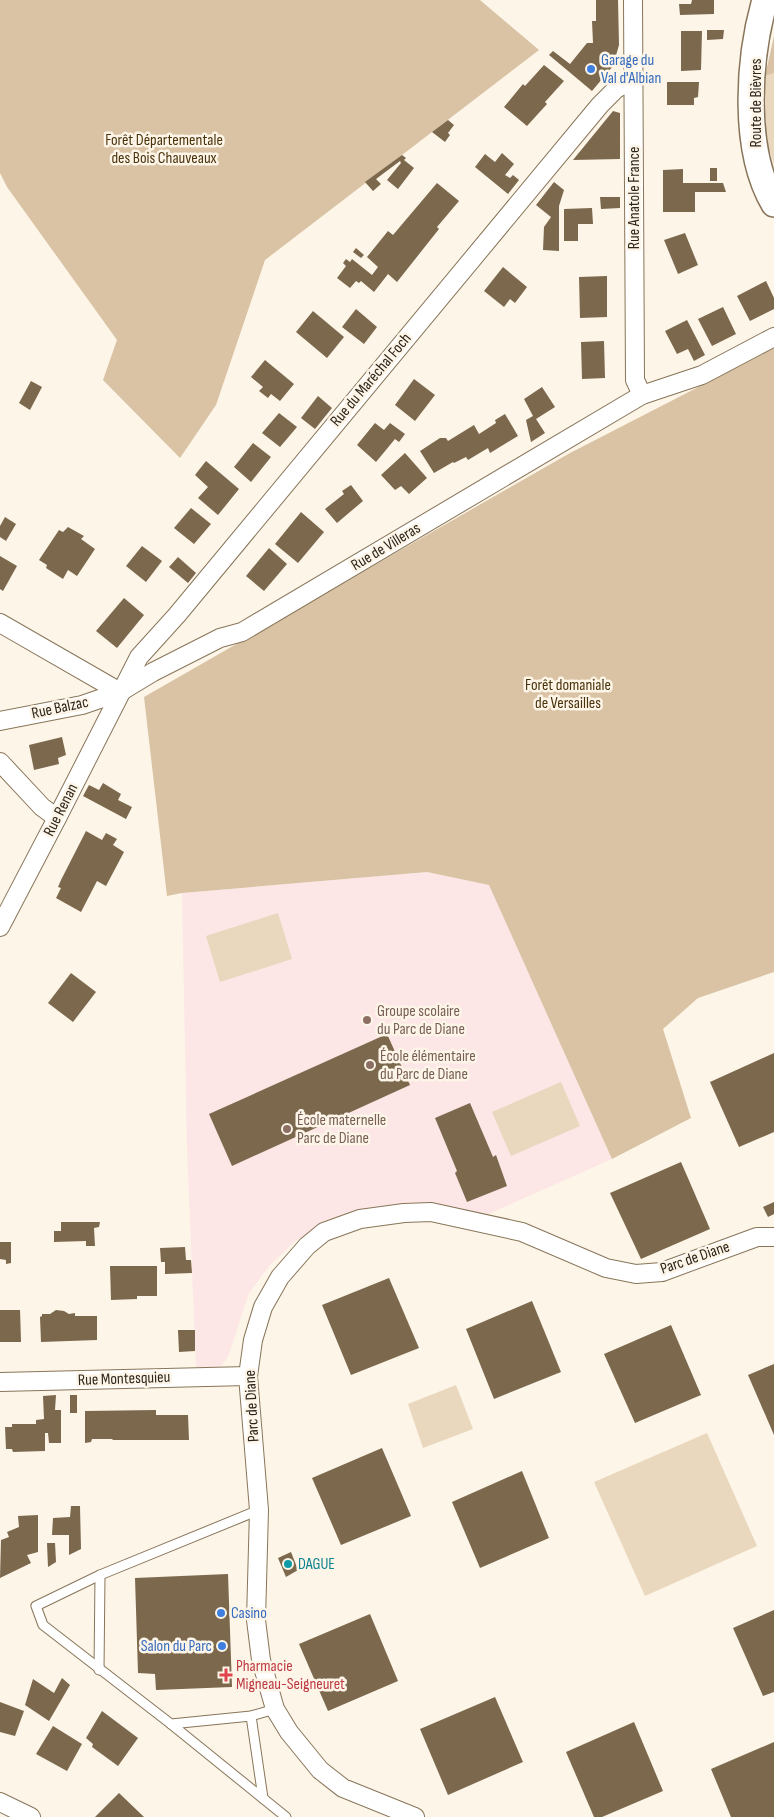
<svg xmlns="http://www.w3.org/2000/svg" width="774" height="1817" viewBox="0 0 774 1817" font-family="'Sofia Sans Condensed',sans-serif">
  <rect width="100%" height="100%" fill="#fdf5e8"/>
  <!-- education -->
  <polygon fill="#fce6e6" points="427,872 490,885 612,1159 477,1219 399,1206 366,1209 326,1223 294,1242 270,1265 249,1293 228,1357 217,1371 196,1367 187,1146 182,893"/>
  <!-- green -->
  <g fill="#e9d8be">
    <polygon points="774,73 774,164 766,141 765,76"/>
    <polygon points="278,913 292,959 220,982 206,936"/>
    <polygon points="561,1082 580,1126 511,1156 492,1112"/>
    <polygon points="456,1385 473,1429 423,1448 408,1404"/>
    <polygon points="707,1433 757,1546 645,1596 594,1482"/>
  </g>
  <!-- forest -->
  <g fill="#d9c3a4">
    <polygon points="0,0 480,0 539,50 265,260 216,405 180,458 103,380 117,340 7,187 0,173"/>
    <polygon points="774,36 774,73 765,76"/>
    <polygon points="774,348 774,972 698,998 663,1029 691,1118 612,1159 489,885 427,872 182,893 167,896 144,697 570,453"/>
  </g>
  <!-- building -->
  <g fill="#7b684d">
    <polygon points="596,0 618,0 619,45 613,66 592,91 549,55 553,51 570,64 587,43 593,43 592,21 596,21"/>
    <polygon points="692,0 714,0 714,14 680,15 679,4 691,4"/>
    <polygon points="707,30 724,30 723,39 707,40"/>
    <polygon points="681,31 702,31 701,70 681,71"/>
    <polygon points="544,65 564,81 545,102 547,104 527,126 504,107 523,84 525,86"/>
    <polygon points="667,82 699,82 698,97 694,98 694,105 667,105"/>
    <polygon points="613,111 620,113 620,159 573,160"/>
    <polygon points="448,120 454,125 448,133 450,135 445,142 432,132"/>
    <polygon points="502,153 514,164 505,175 510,178 513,175 519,180 508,194 475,167 485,154 495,162"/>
    <polygon points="402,155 406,158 404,160 414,168 398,189 387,180 401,163 400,161 376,179 381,184 373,191 365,182"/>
    <rect x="710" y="168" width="7" height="13"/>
    <polygon points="683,169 683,183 723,183 726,192 695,192 695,212 663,212 663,170"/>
    <polygon points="554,182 564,190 559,206 559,251 543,250 544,227 551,217 536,205"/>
    <polygon points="437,183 459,201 437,227 439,229 397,282 388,274 374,292 361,281 359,283 356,281 350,288 337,278 346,266 343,263 346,259 350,262 352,259 372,275 378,267 367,257 388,231 393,235"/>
    <polygon points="600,197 620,197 620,208 601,209"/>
    <polygon points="592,208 593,224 578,224 578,241 564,241 564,209"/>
    <polygon points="685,233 698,265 678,274 664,240"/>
    <polygon points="356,248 364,255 361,258 353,252"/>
    <polygon points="503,267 527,287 515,303 510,299 504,307 484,291"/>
    <polygon points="607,276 607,317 580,318 579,277"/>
    <polygon points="766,281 774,298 774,309 750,321 737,296"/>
    <polygon points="723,307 736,334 712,346 698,319"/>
    <polygon points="356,309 377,327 364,344 342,327"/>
    <polygon points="313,311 344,337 327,358 296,332"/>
    <polygon points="687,320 705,355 694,361 688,349 677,354 665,331"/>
    <polygon points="604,341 605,378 582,379 581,342"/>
    <polygon points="265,360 294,384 280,401 271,394 268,398 259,391 263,387 251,377"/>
    <polygon points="414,379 435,395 415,421 395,405"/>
    <polygon points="31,381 42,387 30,410 19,403"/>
    <polygon points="542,387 555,407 536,419 545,433 531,442 526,420 533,416 524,399"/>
    <polygon points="318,396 332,408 315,429 301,418"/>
    <polygon points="279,413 297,427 280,447 262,433"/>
    <polygon points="505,414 518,436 490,453 488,448 468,460 466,457 454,463 453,462 434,473 420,451 440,438 446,438 448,441 474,425 479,434 496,423 495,420"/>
    <polygon points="375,423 384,430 390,423 405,434 399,442 395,439 376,462 357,445"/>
    <polygon points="253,443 271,457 251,482 234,467"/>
    <polygon points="405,453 427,478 409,494 401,486 395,490 381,475"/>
    <polygon points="206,461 239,489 218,515 198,498 208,487 195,475"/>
    <polygon points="351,485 363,501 337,523 325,509 344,494 342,491"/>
    <polygon points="191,508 211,524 194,544 174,528"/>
    <polygon points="301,512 324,532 298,563 275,544"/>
    <polygon points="5,517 16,524 6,541 0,537 0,526"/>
    <polygon points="68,527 84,536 81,539 95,549 77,576 68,570 63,579 46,568 47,565 39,560 59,530 63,532"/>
    <polygon points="142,546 162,561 146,582 126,566"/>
    <polygon points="269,548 287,564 264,591 246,576"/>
    <polygon points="0,556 17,566 3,591 0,589"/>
    <polygon points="178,557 196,573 188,583 169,567"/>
    <polygon points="124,598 144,615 117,648 96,631"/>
    <polygon points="62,737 66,755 58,758 59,764 34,770 29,745"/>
    <polygon points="103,783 121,794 118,800 132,807 126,819 83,796 89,785 99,790"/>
    <polygon points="86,831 102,840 106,833 117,839 113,845 124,852 106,886 97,881 81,912 56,898 61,888 58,887 61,880"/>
    <polygon points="71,973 96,992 73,1022 48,1003"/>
    <polygon points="387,1034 410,1085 232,1166 209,1114"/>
    <polygon points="774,1053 774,1132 739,1147 710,1082"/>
    <polygon points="470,1103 493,1157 496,1155 507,1186 467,1202 455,1173 457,1171 435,1118"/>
    <polygon points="681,1162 710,1229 641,1259 610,1193"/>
    <polygon points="774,1202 774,1214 768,1217 763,1207"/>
    <polygon points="61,1222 100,1222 99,1227 94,1228 95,1246 86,1246 86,1241 54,1242 54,1231 61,1231"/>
    <polygon points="0,1242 11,1242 11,1263 6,1264 6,1260 0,1259"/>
    <polygon points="185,1247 186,1260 191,1260 192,1273 165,1274 165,1262 161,1262 160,1248"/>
    <polygon points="110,1266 157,1266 157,1296 137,1296 137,1299 111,1300"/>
    <polygon points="389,1278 419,1348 351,1375 322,1305"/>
    <polygon points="532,1301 561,1372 494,1399 466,1329"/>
    <polygon points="0,1310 20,1310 21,1342 0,1342"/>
    <polygon points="56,1310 64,1311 69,1314 75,1313 75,1316 97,1316 97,1340 41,1342 40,1317 42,1316 42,1314 50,1314"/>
    <polygon points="671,1325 701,1395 635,1423 604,1354"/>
    <polygon points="178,1330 195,1330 195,1351 179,1352"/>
    <polygon points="774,1364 774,1435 748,1375"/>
    <polygon points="56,1395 55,1410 61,1410 61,1443 49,1443 48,1433 45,1433 45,1451 13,1452 12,1449 6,1449 5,1427 12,1427 12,1424 36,1424 36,1420 44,1419 43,1396"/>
    <rect x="70" y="1395" width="7" height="18"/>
    <polygon points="156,1410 156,1415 188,1415 189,1440 112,1440 113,1439 92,1439 91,1442 85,1443 85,1411"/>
    <polygon points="382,1448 411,1516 341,1545 312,1478"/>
    <polygon points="522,1471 549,1538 480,1568 452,1502"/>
    <polygon points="71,1506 80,1506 81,1549 69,1555 69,1535 52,1535 53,1518 70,1517"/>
    <polygon points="38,1515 38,1552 27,1555 31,1563 0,1578 1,1540 9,1537 7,1532 19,1527 18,1516"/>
    <polygon points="47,1543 55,1543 56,1562 48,1567"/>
    <polygon points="291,1552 298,1570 286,1577 278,1558"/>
    <polygon points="228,1574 232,1687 156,1690 155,1674 138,1673 135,1578"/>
    <polygon points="774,1610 774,1692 763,1696 733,1628"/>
    <polygon points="370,1614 398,1681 328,1711 299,1644"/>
    <polygon points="62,1678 70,1685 49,1721 25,1705 33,1679 54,1693"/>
    <polygon points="495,1697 523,1762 448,1795 420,1729"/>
    <polygon points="0,1702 24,1711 15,1736 0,1732"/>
    <polygon points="102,1711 138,1738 118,1766 92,1747 93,1744 86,1738"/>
    <polygon points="634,1722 663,1791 602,1817 594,1817 566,1752"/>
    <polygon points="53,1726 82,1744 67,1771 36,1754"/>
    <polygon points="774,1742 774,1817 731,1817 711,1769"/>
    <polygon points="119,1793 144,1817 95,1817"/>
  </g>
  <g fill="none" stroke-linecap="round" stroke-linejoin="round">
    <!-- lane casing -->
    <g stroke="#887559" stroke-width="11">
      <g id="lane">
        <polyline points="259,1510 100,1575 36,1606 43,1625 171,1724 251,1716 275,1709"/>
        <polyline points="99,1670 100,1575"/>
        <polyline points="251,1716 263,1798"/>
        <polyline points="171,1724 286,1817"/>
      </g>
    </g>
    <!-- street casing -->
    <g stroke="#887559" stroke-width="20">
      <g id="street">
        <polyline points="633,0 635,380 642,395"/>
        <polyline points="0,623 120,692"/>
        <polyline points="0,721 82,705 120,692 153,672 220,638 242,632 642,395 702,375 774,337"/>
        <polyline points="0,762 42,807 57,818"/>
        <polyline points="0,927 57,818 139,657 177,615 600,105 616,89 634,79"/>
        <polyline points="0,1382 248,1376"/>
        <polyline points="0,1802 31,1817"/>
        <polyline points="415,1817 343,1788 320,1770 289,1732 275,1709 261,1660 256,1620 259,1510 248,1376 253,1340 263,1307 280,1277 307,1246 324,1232 360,1219 404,1213 431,1212 522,1232 606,1268 636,1274 662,1272 757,1237 774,1237"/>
      </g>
    </g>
    <!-- secondary casing -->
    <g stroke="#887559" stroke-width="28">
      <path id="secondary" d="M765 0C748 59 742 150 774 204"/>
    </g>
    <!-- lane -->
    <use href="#lane" stroke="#fff" stroke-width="9"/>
    <!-- street -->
    <use href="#street" stroke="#fff" stroke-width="18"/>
    <!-- secondary -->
    <use href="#secondary" stroke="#fff" stroke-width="25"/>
  </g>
  <!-- markers -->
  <g fill="#3f7fe0" stroke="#fdf5e8" stroke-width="2">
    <circle cx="591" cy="69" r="5"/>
    <circle cx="221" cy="1613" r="5"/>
    <circle cx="222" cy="1646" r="5"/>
  </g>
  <g fill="#8d6e63" stroke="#fdf5e8" stroke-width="2">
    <circle cx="367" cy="1020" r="5"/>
    <circle cx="370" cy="1065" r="5"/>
    <circle cx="287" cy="1129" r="5"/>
  </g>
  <circle fill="#0f9aa8" stroke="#fdf5e8" stroke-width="2" cx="288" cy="1564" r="5"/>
  <path fill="#e0444e" stroke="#fdf5e8" stroke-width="2" d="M223.5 1667.5h5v5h5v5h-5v5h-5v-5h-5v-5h5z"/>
  <g text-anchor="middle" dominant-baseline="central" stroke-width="5" stroke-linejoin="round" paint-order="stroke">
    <!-- shop labels -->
    <g font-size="16" fill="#366cbe" stroke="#fdf5e8" text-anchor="start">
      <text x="601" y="60">Garage du<tspan x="601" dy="18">Val d'Albian</tspan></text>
      <text x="231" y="1613">Casino</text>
      <text x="212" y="1646" text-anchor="end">Salon du Parc</text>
    </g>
    <!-- street labels -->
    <g font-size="16" fill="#2d251a" stroke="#fdf5e8">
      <text transform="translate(756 103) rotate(-90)">Route de Bièvres</text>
      <text transform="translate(634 198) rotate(-90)">Rue Anatole France</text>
      <text transform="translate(371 380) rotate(-50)">Rue du Maréchal Foch</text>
      <text transform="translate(386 547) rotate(-31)">Rue de Villeras</text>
      <text transform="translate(60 708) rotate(-12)">Rue Balzac</text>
      <text transform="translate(61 810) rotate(-63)">Rue Renan</text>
      <text transform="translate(695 1258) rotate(-19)">Parc de Diane</text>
      <text transform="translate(124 1379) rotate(-2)">Rue Montesquieu</text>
      <text transform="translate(252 1406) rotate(-93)">Parc de Diane</text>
    </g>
    <!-- park labels -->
    <g font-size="16" fill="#4a330b" stroke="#fdf5e8">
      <text x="164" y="140">Forêt Départementale<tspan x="164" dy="18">des Bois Chauveaux</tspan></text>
      <text x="568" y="685">Forêt domaniale<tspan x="568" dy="18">de Versailles</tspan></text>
    </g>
    <!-- education labels -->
    <g font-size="16" fill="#785e54" stroke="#fdf5e8" text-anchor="start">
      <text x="377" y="1011">Groupe scolaire<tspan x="377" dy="18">du Parc de Diane</tspan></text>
      <text x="380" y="1056">École élémentaire<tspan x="380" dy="18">du Parc de Diane</tspan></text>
      <text x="297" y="1120">École maternelle<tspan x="297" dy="18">Parc de Diane</tspan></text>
    </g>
    <!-- culture labels -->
    <g font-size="16" fill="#0d838f" stroke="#fdf5e8" text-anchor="start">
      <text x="298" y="1564">DAGUE</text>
    </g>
    <!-- health labels -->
    <g font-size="16" fill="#be3a42" stroke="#fdf5e8" text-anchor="start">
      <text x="236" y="1666">Pharmacie<tspan x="236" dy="18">Migneau-Seigneuret</tspan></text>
    </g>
  </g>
</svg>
